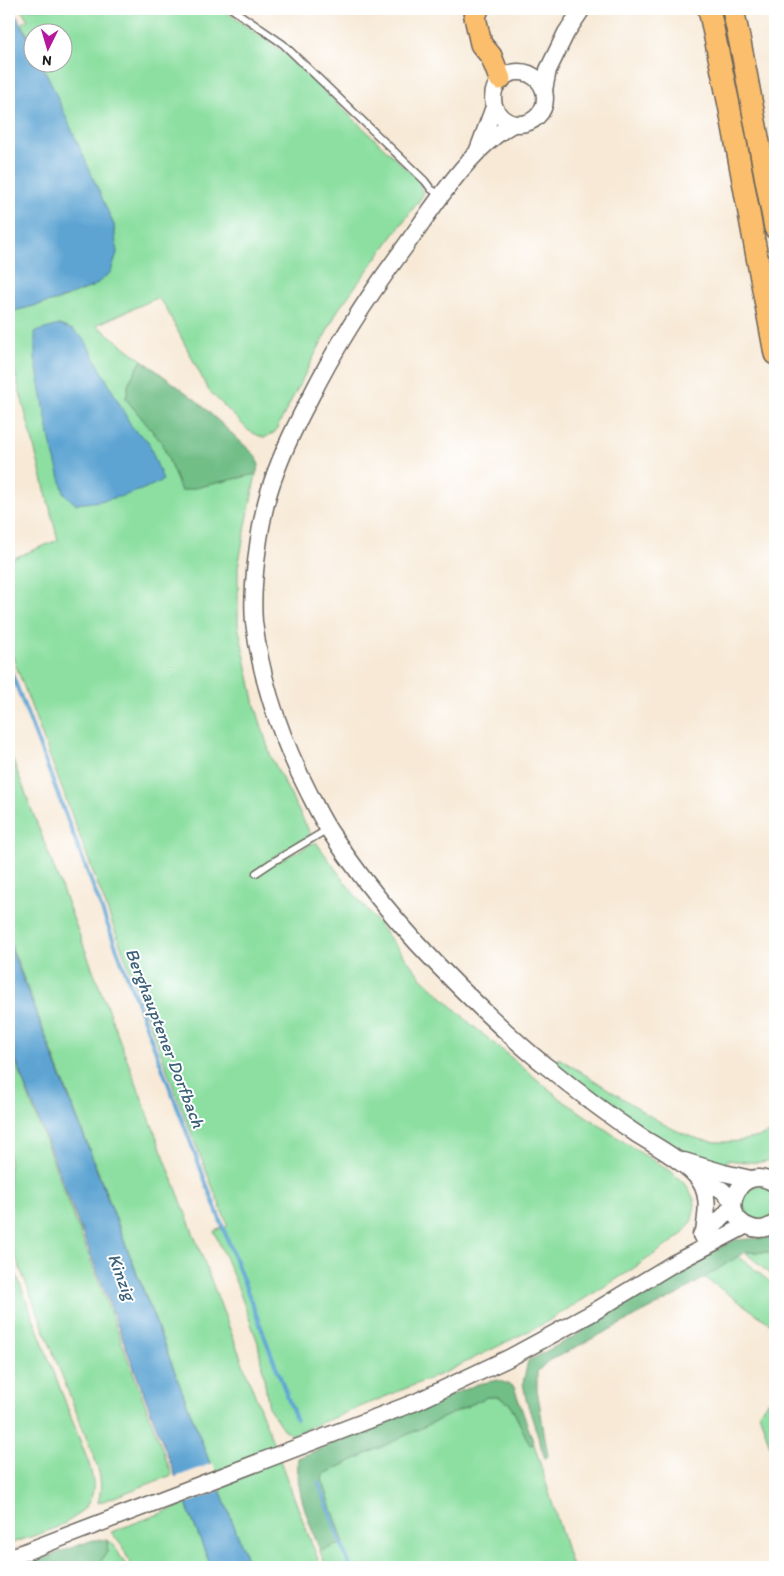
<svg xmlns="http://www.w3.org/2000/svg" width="784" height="1576" viewBox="0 0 784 1576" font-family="Itim,sans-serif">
  <rect width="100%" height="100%" fill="#fff"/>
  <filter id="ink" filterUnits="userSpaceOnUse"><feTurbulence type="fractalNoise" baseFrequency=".02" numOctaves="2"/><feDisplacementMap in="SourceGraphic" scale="10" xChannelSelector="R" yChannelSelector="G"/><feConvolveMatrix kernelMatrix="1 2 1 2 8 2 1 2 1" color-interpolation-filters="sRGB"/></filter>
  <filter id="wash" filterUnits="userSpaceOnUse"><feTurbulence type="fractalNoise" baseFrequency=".0096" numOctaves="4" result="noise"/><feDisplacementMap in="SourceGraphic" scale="20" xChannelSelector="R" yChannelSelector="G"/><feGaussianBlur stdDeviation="1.12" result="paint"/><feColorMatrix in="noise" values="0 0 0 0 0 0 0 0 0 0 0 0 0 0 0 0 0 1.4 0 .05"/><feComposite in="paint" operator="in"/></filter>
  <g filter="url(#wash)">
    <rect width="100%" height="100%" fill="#f7e9d6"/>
    <!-- green -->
    <g fill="#8cdfa1" stroke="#547e5e">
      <polygon points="21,9 222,9 283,52 419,181 423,195 338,310 275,432 264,438 249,431 209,391 165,306 157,298 96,325 142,360 129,382 126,399 162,443 181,491 256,474 238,567 238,625 255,705 271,757 311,835 272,858 277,862 316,842 347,885 420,976 472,1025 562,1100 633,1148 673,1173 687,1186 693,1197 695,1204 692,1220 687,1228 678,1238 625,1274 543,1324 446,1372 291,1435 283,1429 269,1408 258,1343 237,1285 214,1231 228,1226 181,1107 9,647 9,560 58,540 9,349 9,312 58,300 94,286 51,83 41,63 62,62 62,32 32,32 32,45 22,23 28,20"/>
      <polygon points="9,750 303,1521 321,1567 250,1567 9,940"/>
      <path d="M9 1045 172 1475 98 1503C102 1489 101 1479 97 1465L9 1240Z"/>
      <path d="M557 1059H560C581 1072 602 1085 622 1098 652 1117 687 1143 723 1142 742 1142 758 1138 775 1131V1157C763 1166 741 1161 727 1160L723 1169 686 1156 643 1131 555 1067V1061Z"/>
      <path d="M759 1185 770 1189 774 1194C778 1215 775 1216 757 1223L741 1213C739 1195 742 1191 759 1185Z"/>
      <polygon points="745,1252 775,1252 775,1279"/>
      <path d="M9 1255 89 1464C91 1472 94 1481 93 1490 88 1524 36 1534 9 1544Z"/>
      <polygon points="738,1256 775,1286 775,1327 704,1277"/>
      <polygon points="775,1393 775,1461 759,1412"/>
      <polygon points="487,1397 499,1397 510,1404 530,1445 534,1444 572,1567 326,1567 320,1551 344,1543 322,1479 324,1474"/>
      <polygon points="186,1504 211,1567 132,1567 122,1546 111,1532"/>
      <polygon points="108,1540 116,1549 127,1567 97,1567 107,1552"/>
    </g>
    <!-- forest -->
    <g fill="#71be87" stroke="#466d52">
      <polygon points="142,360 196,400 257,457 259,466 256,474 181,491 162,443 126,399 129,382"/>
      <polygon points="775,1237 775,1252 745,1252 677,1295 547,1362 537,1372 537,1389 548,1456 545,1459 526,1399 523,1383 528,1361 573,1337 699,1259 735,1240"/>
      <path d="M498 1380 514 1387 534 1444 530 1445 510 1404 499 1397H487L324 1474 322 1479 344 1543 320 1551C309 1521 295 1491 298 1458L478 1384Z"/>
      <polygon points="93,1540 108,1540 107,1552 97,1567 20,1567"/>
    </g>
    <!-- water -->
    <g fill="#5da4d3" stroke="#3c6078">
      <polygon points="9,9 13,9 32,45 32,62 41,63 51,83 114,225 117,253 111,272 94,286 58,300 10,312"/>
      <path d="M59 325 73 330 85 340 133 429 148 441 163 480C134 495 108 501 75 504L64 493 51 445 35 358V332Z"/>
      <polygon points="9,943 250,1567 211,1567 186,1504 9,1042"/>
    </g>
    <!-- pier -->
    <polygon fill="#f7e9d6" points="213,1463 223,1489 184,1505 173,1478"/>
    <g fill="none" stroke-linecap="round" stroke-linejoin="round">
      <!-- stream -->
      <g stroke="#5da4d3" stroke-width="4">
        <polyline points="9,666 296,1419"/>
        <polyline points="319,1483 350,1567"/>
      </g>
    </g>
  </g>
  <g filter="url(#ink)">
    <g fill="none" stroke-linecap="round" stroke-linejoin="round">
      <!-- service casing -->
      <g stroke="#69645d" stroke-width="9">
        <g id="service">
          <polyline points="232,9 283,44 425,181 431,189 441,196"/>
          <polyline points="256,873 271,863 328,829"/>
        </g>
      </g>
      <!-- tertiary casing -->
      <g stroke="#69645d" stroke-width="19">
        <g id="tertiary">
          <circle cx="519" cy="98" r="26"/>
          <polyline points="544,90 548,70 566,33 582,9"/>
          <path d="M513 124C469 148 431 211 401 252 367 298 336 346 310 398 294 428 279 459 269 492 259 526 251 587 254 622 261 681 281 738 308 791 315 805 322 820 331 833 374 899 426 956 483 1010 504 1030 526 1051 550 1069 578 1092 608 1115 638 1135 657 1147 678 1158 694 1174 711 1190 707 1212 704 1232"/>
          <polyline points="478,150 494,107"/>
          <polyline points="684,1161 724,1173 751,1179"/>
          <polyline points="697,1176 722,1190 733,1201"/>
          <path d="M775 1184C741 1160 715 1215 750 1227 759 1231 767 1229 775 1223"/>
          <polyline points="701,1235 723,1217 732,1206 733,1208"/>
          <polyline points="9,1558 416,1402 509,1358 592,1313 671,1265 745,1226"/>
        </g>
      </g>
      <!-- trunk casing -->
      <g stroke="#69645d" stroke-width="24">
        <g id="trunk">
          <polyline points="478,9 475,17 481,44 491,56 500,79"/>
          <polyline points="709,9 729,105 775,354"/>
          <polyline points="733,9 743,57 775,228"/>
        </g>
      </g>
      <!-- service -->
      <use href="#service" stroke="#fff" stroke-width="6"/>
      <!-- tertiary -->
      <use href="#tertiary" stroke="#fff" stroke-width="16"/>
      <!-- trunk -->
      <use href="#trunk" stroke="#fabe6d" stroke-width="21"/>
    </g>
  </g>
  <g text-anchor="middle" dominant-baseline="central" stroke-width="4" stroke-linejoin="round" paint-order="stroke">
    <!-- water labels -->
    <g font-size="18" font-style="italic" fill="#3c6078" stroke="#fff">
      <text transform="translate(165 1038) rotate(69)">Berghauptener Dorfbach</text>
      <text transform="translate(122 1277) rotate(69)">Kinzig</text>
    </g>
  </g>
  <!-- margin -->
  <rect width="784" height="1576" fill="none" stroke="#fff" stroke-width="30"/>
  <!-- north arrow -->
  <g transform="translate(48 48) rotate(185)"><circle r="24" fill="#ffffff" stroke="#a4a4a4"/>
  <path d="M0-4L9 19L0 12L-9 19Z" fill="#b5179e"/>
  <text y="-8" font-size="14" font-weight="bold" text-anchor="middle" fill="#1c1c1c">N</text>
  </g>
</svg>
